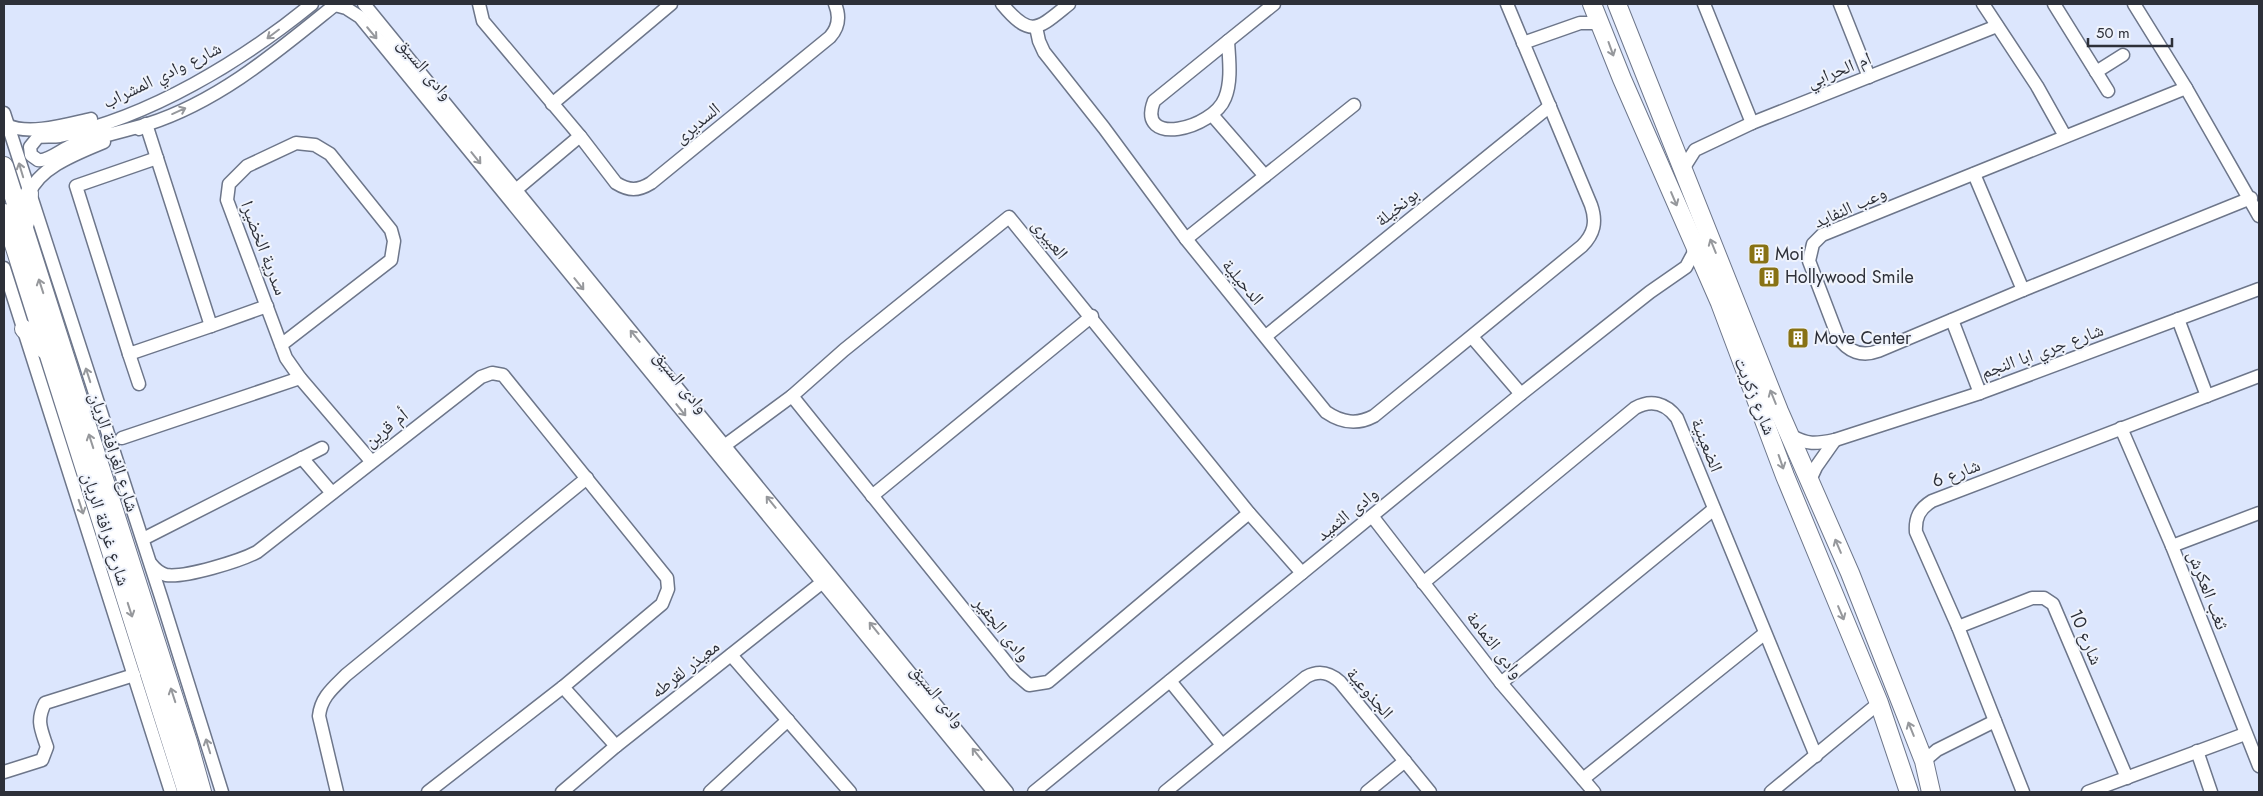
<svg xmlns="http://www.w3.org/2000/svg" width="2263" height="796" viewBox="0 0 2263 796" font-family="Jost,'Noto Naskh Arabic',sans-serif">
  <rect width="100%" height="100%" fill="#dce6fd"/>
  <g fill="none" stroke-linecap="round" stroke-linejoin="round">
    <!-- minor casing -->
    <g stroke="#6d768a" stroke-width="15">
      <g id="minor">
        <path d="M312 4C242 61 150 117 60 136 53 137 45 136 38 137L30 147 31 155 38 160C48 162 63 148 75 144 99 137 124 131 148 124 220 101 279 50 336 4"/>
        <polyline points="364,4 1007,792"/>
        <path d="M479 4 483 21 580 136 616 183C629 191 638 191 651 183L830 37C839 27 840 16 835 4"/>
        <path d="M1002 4C1031 39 1038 29 1069 4"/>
        <polyline points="1704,4 1752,123"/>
        <polyline points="1840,4 1869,77"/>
        <polyline points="1983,4 2037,86 2065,136"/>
        <polyline points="2054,4 2108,91"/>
        <polyline points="2134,4 2186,88 2259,216"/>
        <polyline points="335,5 346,8 360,17 994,792"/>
        <path d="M1036 27 1039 41 1044 52 1104 128 1186 239 1326 412C1342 423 1357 425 1374 416L1582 246C1594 234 1597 222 1591 205L1507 4"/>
        <path d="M1228 41C1229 59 1232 81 1225 98 1213 129 1136 148 1154 101Z"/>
        <polyline points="1228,41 1274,4"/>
        <polyline points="1523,43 1580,23 1601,23"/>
        <polyline points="2096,72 2123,55"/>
        <path d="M2186 88 1822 235 1813 244 1809 261 1838 337C1848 352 1862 357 1878 351L2023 290 2251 198"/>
        <polyline points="552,104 671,4"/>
        <polyline points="4,113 161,597 222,792"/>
        <polyline points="1213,116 1265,176"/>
        <path d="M7 125C29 136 68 124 91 119"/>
        <polyline points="139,129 146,124 211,326 267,306"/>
        <polyline points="157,158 76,186 129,354 211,326"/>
        <polyline points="1683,169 1695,150 1752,123 1997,26"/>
        <polyline points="1974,174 2023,290"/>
        <path d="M29 194C39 167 78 153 104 142"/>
        <polyline points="511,194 580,136"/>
        <polyline points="1186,239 1354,105"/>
        <polyline points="4,268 171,792"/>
        <polyline points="2178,319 2207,396"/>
        <polyline points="1952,320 1980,393"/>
        <polyline points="1266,336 1550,106"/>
        <polyline points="1472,337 1521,394"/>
        <polyline points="281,345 391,260 394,241 391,230 330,154 315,145 296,143 247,166 229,184 227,200 286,358 300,378 371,461"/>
        <polyline points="129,354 139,384"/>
        <polyline points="792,396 1015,673 1029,685 1048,682 1249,513"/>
        <polyline points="2121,428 2172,546 2259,766"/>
        <path d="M1790 435C1808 445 1815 444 1835 440L1980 393 2259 289"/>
        <polyline points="122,438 300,378"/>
        <polyline points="720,449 792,396 844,350 1009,217 1249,513 1302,573"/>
        <polyline points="302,458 332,493"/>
        <polyline points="1810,480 1816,467 1835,440"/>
        <polyline points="872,496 1092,316"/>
        <polyline points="1372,516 1501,683 1594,792"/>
        <polyline points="143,539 322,448"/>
        <polyline points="2172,546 2259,513"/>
        <path d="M151 564C155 569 159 573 166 575 185 578 240 561 257 552L481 377 492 373 503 375 667 578 668 589 662 604 563 687 428 792"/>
        <path d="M1423 583 1635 408C1651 399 1666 403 1677 418L1816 756"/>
        <polyline points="1958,627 2032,598 2044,598 2053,604 2127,778"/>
        <polyline points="731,655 850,792"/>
        <polyline points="1170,681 1222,745"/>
        <polyline points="1501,683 1714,509"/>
        <polyline points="563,687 616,746"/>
        <polyline points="2197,751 2211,792"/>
        <polyline points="1924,761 1937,750 1995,721"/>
        <path d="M4 772 42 760 47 747C41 729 36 721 45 703L134 675"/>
        <polyline points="1583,779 1764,634"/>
        <path d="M337 792 319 716C321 697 333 688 346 675L587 478"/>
        <polyline points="562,792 616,746 829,577"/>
        <polyline points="710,792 788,720"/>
        <polyline points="1034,792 1521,394 1650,292 1686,267 1693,254 1694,246"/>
        <path d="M1165 792 1306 677C1319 670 1329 672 1340 682L1430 792"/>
        <polyline points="1367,792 1405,761"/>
        <polyline points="1771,792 1879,703"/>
        <path d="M2023 792 1958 627 1916 532C1915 518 1919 509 1932 501L2259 376"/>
        <polyline points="2088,792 2245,734"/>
      </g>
    </g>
    <!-- secondary casing -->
    <g stroke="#6d768a" stroke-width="20">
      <g id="secondary">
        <polyline points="1592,4 1622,79 1720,303 1785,476 1879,703 1909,792"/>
        <polyline points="1617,4 1779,411 1850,573 1924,761 1931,792"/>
        <polyline points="4,166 188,742 202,792"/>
        <polyline points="4,213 187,792"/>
        <polyline points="25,223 29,194"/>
        <polyline points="24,329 45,350"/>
      </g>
    </g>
    <!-- minor -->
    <use href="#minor" stroke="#fff" stroke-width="12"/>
    <!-- secondary -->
    <use href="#secondary" stroke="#fff" stroke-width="18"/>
  </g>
  <!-- one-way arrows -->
  <defs><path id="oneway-shaft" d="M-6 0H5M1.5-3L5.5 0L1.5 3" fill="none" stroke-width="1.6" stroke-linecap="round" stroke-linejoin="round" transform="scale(1.25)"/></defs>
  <g stroke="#96989c">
    <use href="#oneway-shaft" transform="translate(372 33) rotate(50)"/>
    <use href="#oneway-shaft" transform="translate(273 34) rotate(143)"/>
    <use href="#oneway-shaft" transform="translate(1611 49) rotate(70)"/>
    <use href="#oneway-shaft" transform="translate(179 111) rotate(-24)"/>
    <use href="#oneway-shaft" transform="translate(476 158) rotate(51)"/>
    <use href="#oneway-shaft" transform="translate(21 170) rotate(-107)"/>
    <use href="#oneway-shaft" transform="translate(1674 199) rotate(67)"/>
    <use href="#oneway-shaft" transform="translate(1713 246) rotate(-112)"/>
    <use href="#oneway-shaft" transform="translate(579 284) rotate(51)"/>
    <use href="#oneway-shaft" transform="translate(41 286) rotate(-108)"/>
    <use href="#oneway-shaft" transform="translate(635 336) rotate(-129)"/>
    <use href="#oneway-shaft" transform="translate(88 375) rotate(-108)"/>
    <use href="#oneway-shaft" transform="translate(1773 397) rotate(-112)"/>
    <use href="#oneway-shaft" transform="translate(681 410) rotate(51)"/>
    <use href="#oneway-shaft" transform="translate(91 441) rotate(-108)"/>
    <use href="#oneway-shaft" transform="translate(1781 462) rotate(71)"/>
    <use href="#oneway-shaft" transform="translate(771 502) rotate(-129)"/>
    <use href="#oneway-shaft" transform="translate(81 507) rotate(72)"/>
    <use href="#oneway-shaft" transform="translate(1838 546) rotate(-113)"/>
    <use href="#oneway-shaft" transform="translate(130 610) rotate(72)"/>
    <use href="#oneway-shaft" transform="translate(1841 613) rotate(67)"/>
    <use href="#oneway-shaft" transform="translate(874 628) rotate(-129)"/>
    <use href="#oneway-shaft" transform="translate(173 695) rotate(-108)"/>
    <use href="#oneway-shaft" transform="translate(1911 729) rotate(-112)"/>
    <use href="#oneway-shaft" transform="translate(208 746) rotate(-107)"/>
    <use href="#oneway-shaft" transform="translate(977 754) rotate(-129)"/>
  </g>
  <!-- icons -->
  <defs>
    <g id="building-square" transform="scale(1.125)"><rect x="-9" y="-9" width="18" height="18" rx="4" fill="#887214" stroke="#eff3fc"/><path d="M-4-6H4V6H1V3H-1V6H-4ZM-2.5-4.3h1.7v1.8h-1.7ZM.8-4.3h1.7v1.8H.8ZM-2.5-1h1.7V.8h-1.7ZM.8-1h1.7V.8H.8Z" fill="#fff"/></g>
  </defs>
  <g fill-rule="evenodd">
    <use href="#building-square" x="1759" y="254"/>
    <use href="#building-square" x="1769" y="277"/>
    <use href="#building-square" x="1798" y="338"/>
  </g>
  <g text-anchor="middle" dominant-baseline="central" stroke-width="4" stroke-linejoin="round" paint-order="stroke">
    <!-- street labels -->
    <g font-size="18" fill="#2d3039" stroke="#eff3fc">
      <text transform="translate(425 69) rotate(50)">وادى السيق</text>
      <text transform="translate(1839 70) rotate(-22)">ام الحرابي</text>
      <text transform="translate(162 75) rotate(-26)">شارع وادي المشراب</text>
      <text transform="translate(697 123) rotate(-39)">السديرى</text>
      <text transform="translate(1397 207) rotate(-39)">بونخيلة</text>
      <text transform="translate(1850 207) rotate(-24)">وعب النفايد</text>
      <text transform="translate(1050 239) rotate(51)">العبيرى</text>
      <text transform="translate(264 248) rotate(69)">سدرية الخضيرا</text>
      <text transform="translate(1243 282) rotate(50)">الدحيلية</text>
      <text transform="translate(2042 351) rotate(-20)">شارع جري ابا النجم</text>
      <text transform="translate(681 382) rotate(51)">وادى السيق</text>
      <text transform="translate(1755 396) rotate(68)">شارع زكريت</text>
      <text transform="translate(386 428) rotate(-38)">أم قرين</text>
      <text transform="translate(1707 445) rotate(68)">الضعينية</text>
      <text transform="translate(114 452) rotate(72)">شارع الغرافة الريان</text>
      <text transform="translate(1956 473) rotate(-21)">شارع 6</text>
      <text transform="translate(1347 514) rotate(-39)">وادى الثميد</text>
      <text transform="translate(106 529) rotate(72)">شارع غرافة الريان</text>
      <text transform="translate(2208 590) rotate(69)">ثغب العكرش</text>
      <text transform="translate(1002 629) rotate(51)">وادى الجفير</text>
      <text transform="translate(2086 637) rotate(67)">شارع 10</text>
      <text transform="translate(1495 645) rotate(52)">وادى الثمامة</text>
      <text transform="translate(685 669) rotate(-38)">معيذر لقرطه</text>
      <text transform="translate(1370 693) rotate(49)">الجذوعية</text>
      <text transform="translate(938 696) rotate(51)">وادى السيق</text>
    </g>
    <!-- poi labels -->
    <g font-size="18" fill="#2d3039" stroke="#eff3fc" text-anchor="start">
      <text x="1775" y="254">Moi</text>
      <text x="1785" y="277">Hollywood Smile</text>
      <text x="1814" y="338">Move Center</text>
    </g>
  </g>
  <!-- border -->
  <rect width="2263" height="796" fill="none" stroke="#2d3039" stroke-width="10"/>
  <!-- scale -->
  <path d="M2088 38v8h84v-8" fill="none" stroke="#2d3039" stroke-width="2.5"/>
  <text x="2096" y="38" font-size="15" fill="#2d3039" stroke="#eff3fc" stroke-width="4" paint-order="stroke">50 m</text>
</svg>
